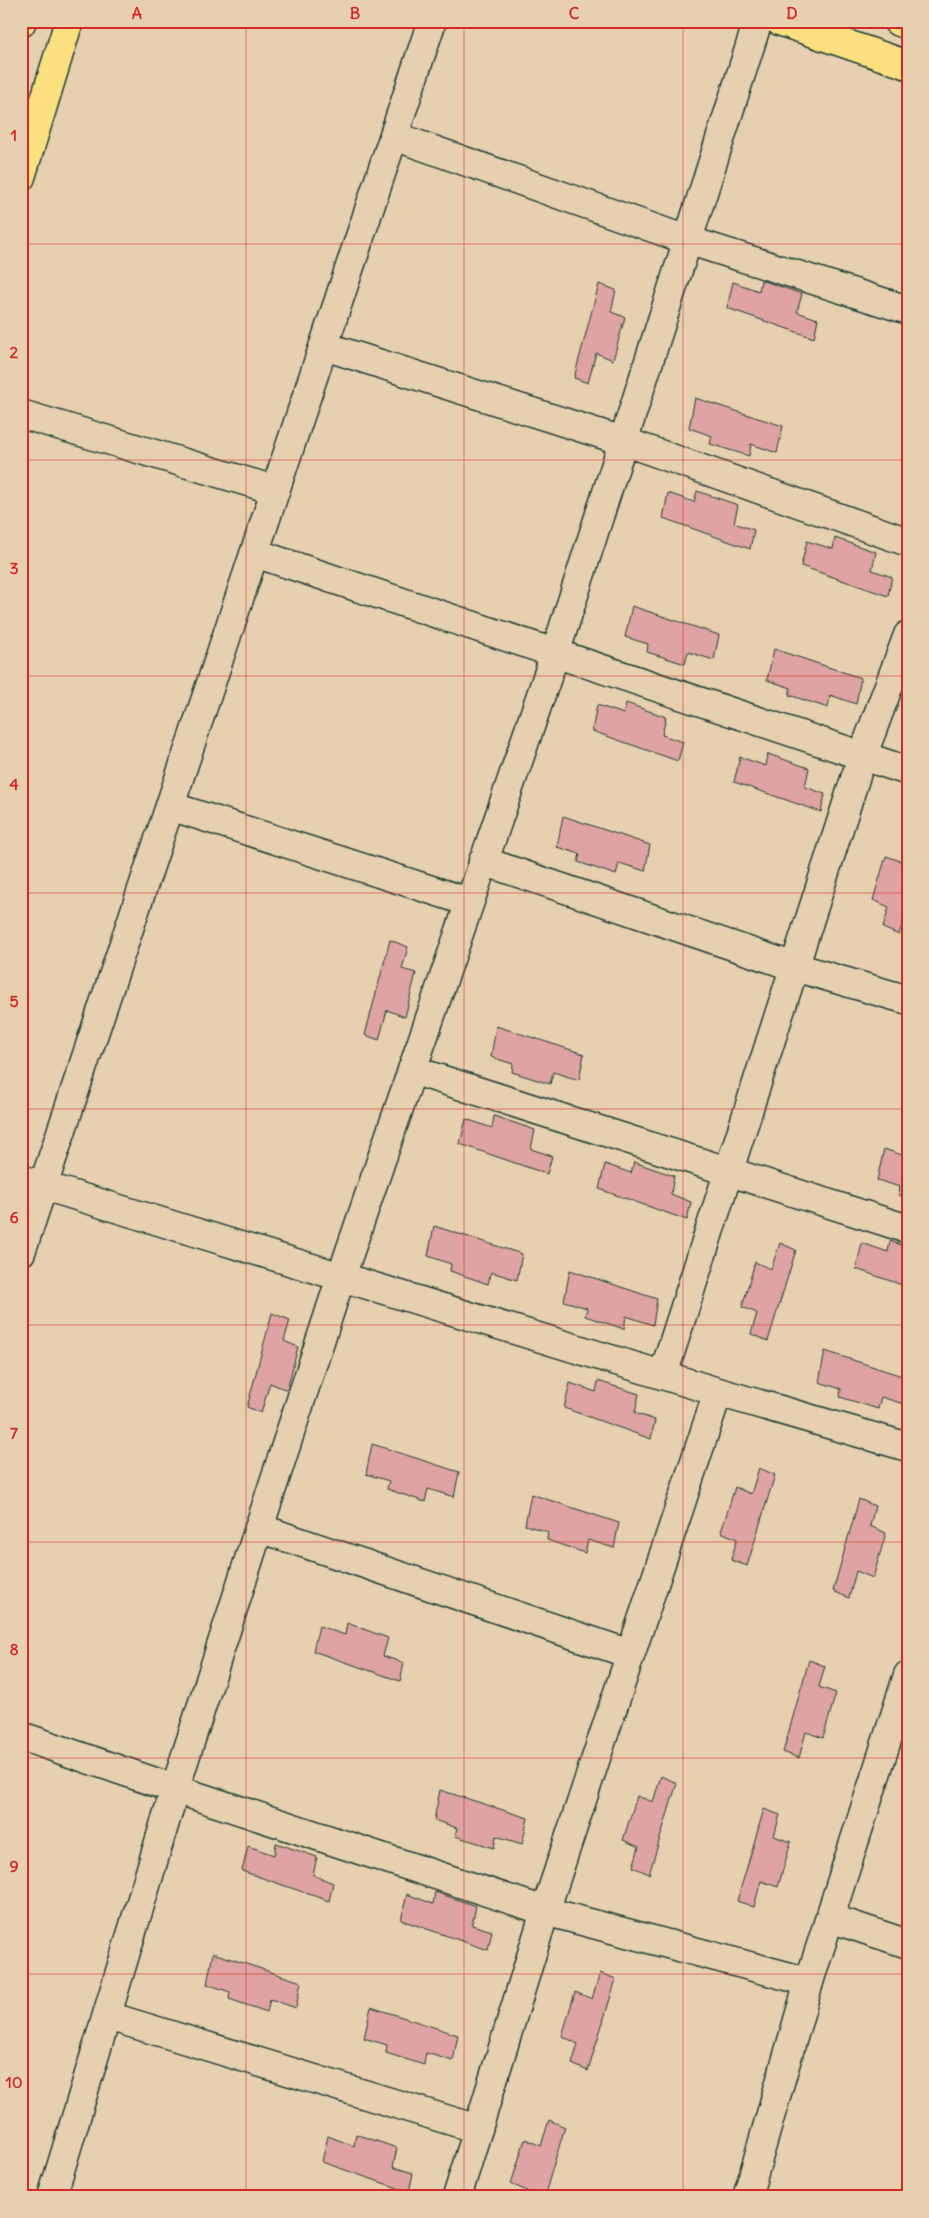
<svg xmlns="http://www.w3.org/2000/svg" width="929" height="2218" viewBox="0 0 929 2218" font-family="Delius,sans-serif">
  <rect width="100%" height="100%" fill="#e6d0af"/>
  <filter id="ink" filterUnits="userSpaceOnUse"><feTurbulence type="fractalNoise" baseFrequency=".02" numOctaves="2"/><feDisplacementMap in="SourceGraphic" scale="10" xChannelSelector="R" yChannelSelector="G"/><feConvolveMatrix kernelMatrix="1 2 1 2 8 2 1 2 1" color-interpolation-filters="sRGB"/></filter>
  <g filter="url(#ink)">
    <!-- building -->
    <g fill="#dea3a2" stroke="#1f3d34">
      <polygon points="761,280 802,294 797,312 818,319 814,338 727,308 733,282 759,291"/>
      <polygon points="599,284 616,290 611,312 625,317 613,360 596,353 588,383 574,378"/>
      <polygon points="695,398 783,426 777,453 751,444 749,456 710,444 712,436 689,428"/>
      <polygon points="697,491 738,505 734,523 754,530 750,549 663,518 668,493 694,502"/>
      <polygon points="835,538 876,552 872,570 892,577 888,596 801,566 807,541 833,549"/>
      <polygon points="632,606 719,635 714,660 688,652 685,664 647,652 648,644 625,637"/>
      <polygon points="774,649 861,678 856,704 830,695 828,708 789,695 791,688 767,680"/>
      <polygon points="626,703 666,717 662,735 683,742 678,761 592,731 597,705 624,714"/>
      <polygon points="768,754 809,768 805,787 825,794 821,812 734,782 740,757 766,766"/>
      <polygon points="563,816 650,845 645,871 619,863 616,875 578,862 580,854 557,847"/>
      <polygon points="908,847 908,906 899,935 883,928 889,907 873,900 886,856 903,862"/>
      <polygon points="390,940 408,947 402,969 416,973 405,1017 387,1010 379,1040 365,1035"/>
      <polygon points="496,1026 584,1054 579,1080 553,1072 550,1084 512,1072 513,1064 491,1057"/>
      <polygon points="494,1116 535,1130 531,1149 552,1156 547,1174 460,1144 466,1119 492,1128"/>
      <polygon points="884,1149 908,1157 908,1198 899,1195 900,1187 877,1180"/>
      <polygon points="634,1162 674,1176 671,1194 691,1202 687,1220 599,1189 605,1164 631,1173"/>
      <polygon points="434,1226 522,1254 517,1280 491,1272 488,1284 450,1271 451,1264 428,1256"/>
      <polygon points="890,1241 908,1247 908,1287 856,1269 862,1243 888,1252"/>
      <polygon points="780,1243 796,1250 768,1341 751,1334 757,1313 742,1307 755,1262 771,1269"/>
      <polygon points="570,1270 657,1299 653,1325 626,1316 624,1329 585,1316 587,1308 564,1301"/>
      <polygon points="272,1313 290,1320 284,1341 298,1347 287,1390 270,1383 261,1413 247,1407"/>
      <polygon points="825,1351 908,1378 907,1405 881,1397 878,1409 840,1397 841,1389 819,1382"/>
      <polygon points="598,1381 639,1394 635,1413 655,1420 651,1439 564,1408 570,1383 596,1392"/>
      <polygon points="372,1444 459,1472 454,1497 428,1489 425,1502 387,1489 389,1481 366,1474"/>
      <polygon points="759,1468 775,1475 747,1566 731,1560 737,1539 721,1532 735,1487 751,1494"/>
      <polygon points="531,1494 619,1523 614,1548 588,1540 585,1553 547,1540 548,1532 525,1525"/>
      <polygon points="859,1499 875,1506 870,1526 886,1533 873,1578 856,1571 849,1598 833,1591"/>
      <polygon points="347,1623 388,1638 383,1656 404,1663 400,1681 313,1651 319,1626 345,1635"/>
      <polygon points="809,1660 825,1666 819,1687 836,1693 823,1738 806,1732 799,1758 783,1752"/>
      <polygon points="661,1776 677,1783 649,1874 633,1867 639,1847 623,1840 637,1796 653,1802"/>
      <polygon points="440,1790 528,1818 522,1844 496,1836 494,1848 455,1836 457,1828 434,1820"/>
      <polygon points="764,1809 780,1815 774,1836 791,1842 778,1887 761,1881 754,1907 737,1901"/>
      <polygon points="276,1843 317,1857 313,1875 333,1883 329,1901 242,1871 248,1846 274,1855"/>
      <polygon points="435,1892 476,1906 472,1925 492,1931 488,1950 401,1920 407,1894 433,1904"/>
      <polygon points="213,1953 301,1982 296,2008 270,1999 267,2012 229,1999 230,1992 207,1984"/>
      <polygon points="600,1973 616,1979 588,2071 572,2064 578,2044 562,2036 575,1992 592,1999"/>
      <polygon points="371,2007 458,2035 453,2061 426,2053 424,2065 386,2053 387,2045 364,2038"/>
      <polygon points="549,2120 565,2127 544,2197 525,2197 527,2191 511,2184 525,2139 541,2146"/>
      <polygon points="356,2134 397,2148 393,2167 413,2173 409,2192 322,2162 328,2136 354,2146"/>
      <polygon points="908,2167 908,2197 898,2197"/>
    </g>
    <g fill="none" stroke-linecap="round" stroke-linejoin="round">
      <!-- minor casing -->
      <g stroke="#1f3d34" stroke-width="31">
        <g id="minor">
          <polyline points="394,136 687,240 908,310"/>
          <polyline points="324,346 623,441 908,542"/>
          <polyline points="21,414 275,490"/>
          <polyline points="255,553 908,771"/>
          <polyline points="170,806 469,902"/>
          <polyline points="483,861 795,967 908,1000"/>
          <polyline points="412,1070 908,1229"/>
          <polyline points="21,1179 718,1392 908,1447"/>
          <polyline points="21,1252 432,21"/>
          <polyline points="663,1375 862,757 908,635"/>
          <polyline points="259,1528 630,1654"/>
          <polyline points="21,1736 175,1789 545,1911 809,1982"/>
          <polyline points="830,1918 908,1944"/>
          <polyline points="108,2016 478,2129"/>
          <polyline points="52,2197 175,1789 259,1528 341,1277 555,654 758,21"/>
          <polyline points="457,2197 545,1911 718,1392"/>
          <polyline points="747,2197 809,1982 908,1675"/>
        </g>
      </g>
      <!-- major casing -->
      <g stroke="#1f3d34" stroke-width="31">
        <g id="major">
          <polyline points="779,21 908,65"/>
          <polyline points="897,21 908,25"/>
          <polyline points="21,23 22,21"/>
          <polyline points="21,177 69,21"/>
        </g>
      </g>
      <!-- minor -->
      <use href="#minor" stroke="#e6d0af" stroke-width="28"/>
      <!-- major -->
      <use href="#major" stroke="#fce080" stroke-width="28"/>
    </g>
  </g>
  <!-- grid -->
  <path fill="none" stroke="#d62828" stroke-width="1" stroke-opacity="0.55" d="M246 21V2197M464 21V2197M683 21V2197M21 244H908M21 460H908M21 676H908M21 893H908M21 1109H908M21 1325H908M21 1542H908M21 1758H908M21 1974H908"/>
  <!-- margin -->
  <rect width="929" height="2218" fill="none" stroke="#e6d0af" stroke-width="55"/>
  <rect x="28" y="28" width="874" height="2162" fill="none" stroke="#d62828" stroke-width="2"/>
  <g font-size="16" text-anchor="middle" font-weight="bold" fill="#d62828">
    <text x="137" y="19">A</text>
    <text x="355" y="19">B</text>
    <text x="574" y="19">C</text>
    <text x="792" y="19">D</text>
    <text x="14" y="141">1</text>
    <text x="14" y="358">2</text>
    <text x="14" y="574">3</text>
    <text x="14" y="790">4</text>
    <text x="14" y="1007">5</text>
    <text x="14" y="1223">6</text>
    <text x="14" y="1439">7</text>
    <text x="14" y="1655">8</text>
    <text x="14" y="1872">9</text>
    <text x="14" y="2088">10</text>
  </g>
</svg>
